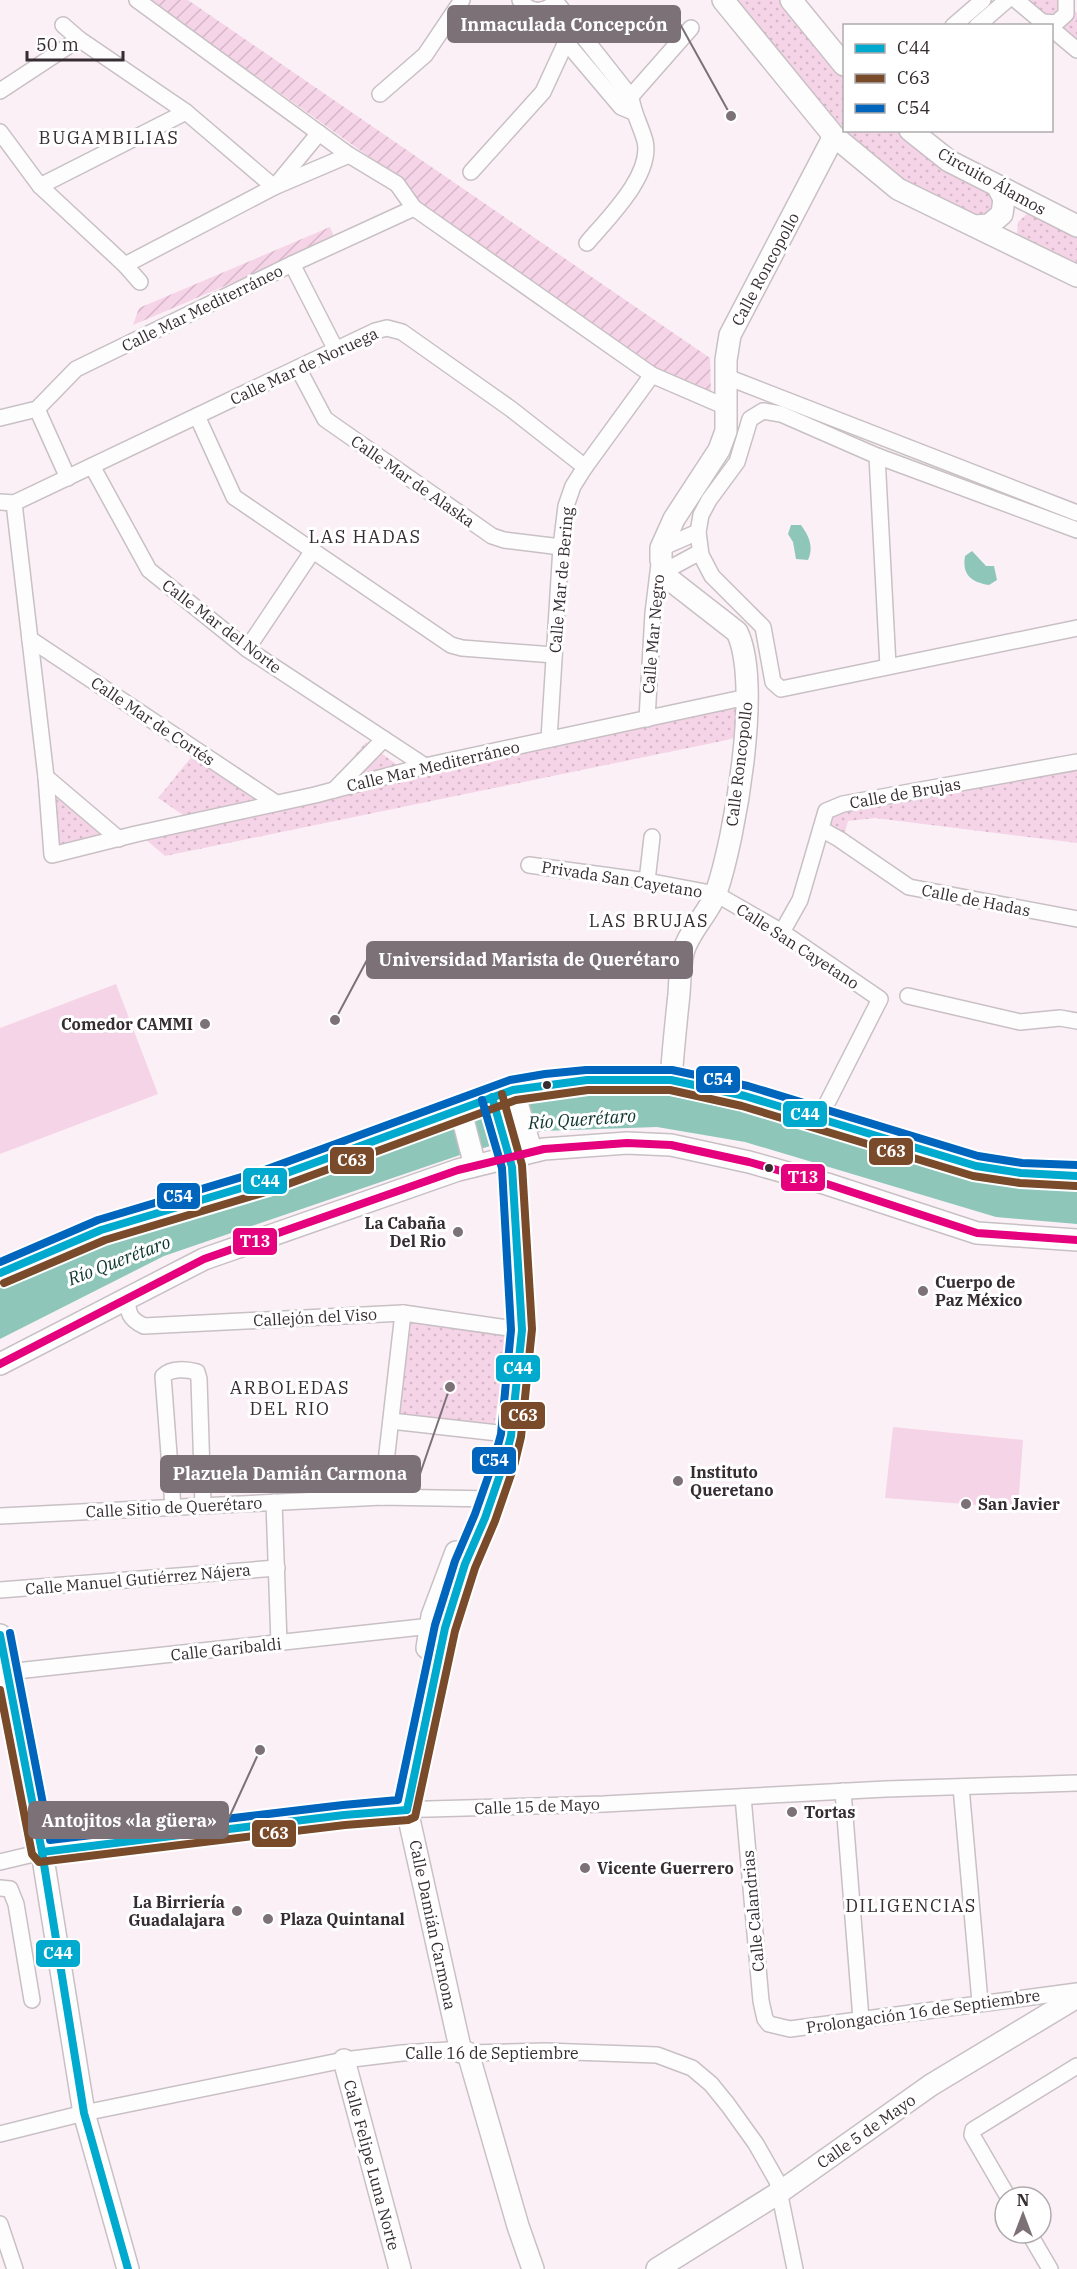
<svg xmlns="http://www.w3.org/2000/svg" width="1077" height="2269" viewBox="0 0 1077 2269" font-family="'IBM Plex Serif',serif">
  <defs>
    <pattern id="grass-dots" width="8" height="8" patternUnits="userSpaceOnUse" patternTransform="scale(1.5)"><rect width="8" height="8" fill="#f6d4e7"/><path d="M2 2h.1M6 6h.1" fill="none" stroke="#d4b6c7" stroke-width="1.8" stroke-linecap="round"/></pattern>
    <pattern id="garden-furrows" width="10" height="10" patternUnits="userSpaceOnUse" patternTransform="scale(1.5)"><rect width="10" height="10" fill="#f6d4e7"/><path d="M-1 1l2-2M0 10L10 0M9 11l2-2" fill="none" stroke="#d4b6c7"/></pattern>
  </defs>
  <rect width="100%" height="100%" fill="#fbf0f6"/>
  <!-- grass -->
  <g fill="url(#grass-dots)">
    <polygon points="733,0 782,0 844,77 844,130 898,131 944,167 1000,200 983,221 902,182 840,131"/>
    <polygon points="1016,0 1064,0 1077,13 1077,50"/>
    <polygon points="1028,213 1036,214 1077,235 1077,268 1017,236 1018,222"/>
    <polygon points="747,697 737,737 727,740 165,856 138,833 192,821 158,798 193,755 265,805"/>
    <polygon points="366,742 403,769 328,788"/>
    <polygon points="1077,766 1077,843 875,818 848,821 841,847 825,819 827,813"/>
    <polygon points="48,779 118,839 54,854"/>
    <polygon points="408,1320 505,1334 505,1358 494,1427 397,1416"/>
  </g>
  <!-- garden -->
  <g fill="url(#garden-furrows)">
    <polygon points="150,0 188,0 710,358 711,395 655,371 419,207 403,181"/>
    <polygon points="330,227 335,239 133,325 139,308"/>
  </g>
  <!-- pitch -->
  <g fill="#f6d4e7">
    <polygon points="116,984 158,1094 0,1154 0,1028"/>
    <polygon points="893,1427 1023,1440 1018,1508 885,1498"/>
  </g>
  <!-- water -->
  <g fill="#8ec7ba">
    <path d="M791 525H801C809 536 814 547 808 560L796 559 793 542 788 534Z"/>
    <path d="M972 551 986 566H994L997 580 989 585C971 582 962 575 965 556Z"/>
    <polygon points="660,1094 736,1109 937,1167 1023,1187 1077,1188 1077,1224 996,1217 745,1142 657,1127 542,1131 463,1154 164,1256 0,1339 0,1287 89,1249 171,1222 261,1198 451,1123 527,1100 566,1096"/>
  </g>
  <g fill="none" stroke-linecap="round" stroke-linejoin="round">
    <!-- street casing -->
    <g stroke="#c8c0c4" stroke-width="18">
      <g id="street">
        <polyline points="137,0 349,155 397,184 414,208 652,375 726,407"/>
        <path d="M520 0C528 11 539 14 551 6"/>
        <polyline points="1016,0 1047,26"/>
        <path d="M556 2 631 97C633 113 641 126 645 141 653 175 607 219 587 243"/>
        <polyline points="543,10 566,42 621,107 633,112"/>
        <polyline points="1043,22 1056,23 1066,14 1066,2"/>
        <polyline points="63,25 79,39 186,112 274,187"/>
        <polyline points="953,26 983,0"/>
        <polyline points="977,26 1007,0"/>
        <polyline points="1052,29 1077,50"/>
        <polyline points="0,91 79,39"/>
        <polyline points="380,94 425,55 462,0"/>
        <polyline points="625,103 691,28"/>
        <polyline points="0,132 40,186 125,265 140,282"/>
        <polyline points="471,172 543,92 566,42"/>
        <polyline points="277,184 319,133"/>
        <polyline points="40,186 186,112"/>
        <polyline points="292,264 336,350"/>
        <polyline points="125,265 274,187 349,155"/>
        <polyline points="298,368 325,419 492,536 504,540 561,547"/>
        <polyline points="727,377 1077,513"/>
        <polyline points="37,409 68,478"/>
        <polyline points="197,416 234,497 451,645 462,648 554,655"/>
        <polyline points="0,418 37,409 76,369 292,264 414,208"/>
        <polyline points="877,456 888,666"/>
        <polyline points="92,466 149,570 247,649 425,766"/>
        <polyline points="0,502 14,503 375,331 387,328 402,332 511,409 585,467"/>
        <polyline points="14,503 46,777 52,855 136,834 315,795 425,766 747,697"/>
        <polyline points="1077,530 877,456 781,414 763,411 750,419 737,462 709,500 701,515 698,532 701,555 712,576 763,627 773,682 781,689 1077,628"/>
        <polyline points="665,571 700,552"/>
        <polyline points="30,639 276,803"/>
        <polyline points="247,649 312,552"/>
        <polyline points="647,719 653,613 661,548 698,532"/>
        <polyline points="549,739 561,547 566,506 573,486 585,467 652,375"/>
        <polyline points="46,777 119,839"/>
        <polyline points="334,790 384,739"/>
        <polyline points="821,829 839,839 909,887 1077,919"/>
        <polyline points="529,865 647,881 716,894 782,932 880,999 820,1117"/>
        <polyline points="647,881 652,837"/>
        <polyline points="782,932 800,900 826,811 843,804 1077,762"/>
        <polyline points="908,996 1020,1022 1060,1018 1077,1021"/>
        <path d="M127 1297C128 1313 129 1319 144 1326L403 1313 522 1330"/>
        <polyline points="391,1421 498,1433"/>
        <polyline points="171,1480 202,1477"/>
        <polyline points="382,1497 403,1313"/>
        <polyline points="274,1502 279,1643"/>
        <path d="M173 1507 163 1376C171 1368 186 1369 197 1372L199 1379 203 1506"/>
        <polyline points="0,1516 382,1497 492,1499"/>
        <polyline points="0,1590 277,1568"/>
        <polyline points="7,1672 431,1626 439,1627"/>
        <polyline points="961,1787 980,2002"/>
        <polyline points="843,1791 861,2019"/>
        <polyline points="743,1797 761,2001 765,2019 769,2024 790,2029 1077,1991"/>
        <polyline points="0,1862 42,1852 393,1810 604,1804 886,1789 1077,1783"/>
        <polyline points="0,1888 10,1889 16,1904 32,2000"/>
        <polyline points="0,2134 84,2113 344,2060 402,2053 448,2050 468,2053 545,2051 657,2055 692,2068 711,2084 728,2105 756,2144 777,2181 795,2269"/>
        <polyline points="1008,2197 972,2135 973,2130 1077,2066"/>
        <polyline points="0,2224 15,2269"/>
        <polyline points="1029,2233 1050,2269"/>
      </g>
    </g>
    <!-- secondary casing -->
    <g stroke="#c8c0c4" stroke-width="24">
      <g id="secondary">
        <polyline points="723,0 834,136 898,189 1077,276"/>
        <polyline points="791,0 844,65"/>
        <polyline points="910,130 949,161 1077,226"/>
        <polyline points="975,226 989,225 1002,214 1004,199 998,187"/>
        <path d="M671 1080C673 1051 676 1022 679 994 680 980 680 966 683 953 688 932 709 913 716 893 735 838 762 683 737 632L669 579 661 560V548L674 519 719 450 726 431V360L730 335 834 136"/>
        <polyline points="513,1090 529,1143 534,1151"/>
        <polyline points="460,1108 473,1158 473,1166"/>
        <polyline points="0,1273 101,1230 265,1181 479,1102 513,1090 546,1084 587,1080 671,1080 745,1096 976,1166 1021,1173 1077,1176"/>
        <polyline points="0,1364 204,1259 458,1170 544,1149 627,1143 671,1145 749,1162 827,1184 977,1233 1077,1240"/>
        <polyline points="0,1635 42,1852 84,2113 128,2269"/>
        <polyline points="427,1648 432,1616 456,1552"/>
        <polyline points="461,2052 407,1810 445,1628 465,1564 485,1518 504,1463 511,1436 522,1330 512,1167 509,1151 492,1097"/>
        <polyline points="468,2053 518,2226 533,2269"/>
        <polyline points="344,2060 400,2269"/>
        <polyline points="657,2269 780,2192 931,2085 1077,1997"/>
      </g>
    </g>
    <!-- street -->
    <use href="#street" stroke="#fefdfe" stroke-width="15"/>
    <!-- secondary -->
    <use href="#secondary" stroke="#fefdfe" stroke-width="21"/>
    <!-- bus-1 casing -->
    <g stroke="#fff" stroke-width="12">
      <g id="bus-1">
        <polyline points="0,1273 101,1230 265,1181 513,1090 587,1080 671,1080 745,1096 976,1166 1021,1173 1077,1176"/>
        <polyline points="0,1635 42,1852 84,2113 128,2269"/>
        <polyline points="42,1852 344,1815 407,1810 445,1628 465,1564 485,1518 504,1463 511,1436 522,1330 512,1167 492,1097"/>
      </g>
    </g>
    <!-- bus-2 casing -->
    <g stroke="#fff" stroke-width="12">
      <g id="bus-2">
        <polyline points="4,1283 105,1240 269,1191 516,1100 588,1090 670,1090 742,1106 973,1176 1020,1183 1076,1186"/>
        <polyline points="0,1690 32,1854 39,1862 345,1825 408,1820 415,1817 455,1631 475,1568 495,1521 514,1466 521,1437 532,1329 522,1165 502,1094"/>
      </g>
    </g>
    <!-- bus-3 casing -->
    <g stroke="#fff" stroke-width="12">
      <g id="bus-3">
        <polyline points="0,1262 98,1220 262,1171 510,1080 545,1074 586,1070 672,1070 748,1086 978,1156 1022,1163 1077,1165"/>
        <polyline points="10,1633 50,1840 343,1805 398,1800 435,1625 455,1561 475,1514 494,1460 501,1434 511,1330 502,1168 482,1100"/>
      </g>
    </g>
    <!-- bus-4 casing -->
    <g stroke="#fff" stroke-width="12">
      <polyline id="bus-4" points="0,1364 204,1259 458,1170 544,1149 627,1143 671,1145 749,1162 827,1184 977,1233 1077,1240"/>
    </g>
    <!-- bus-1 -->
    <use href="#bus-1" stroke="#00a9ce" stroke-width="8"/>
    <!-- bus-2 -->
    <use href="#bus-2" stroke="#7a4b2a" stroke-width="8"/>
    <!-- bus-3 -->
    <use href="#bus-3" stroke="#0065bd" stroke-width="8"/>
    <!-- bus-4 -->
    <use href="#bus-4" stroke="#e5007d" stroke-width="8"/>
  </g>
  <!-- markers -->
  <g fill="#7b7177" stroke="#fff" stroke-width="2">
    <circle cx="205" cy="1024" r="6"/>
    <circle cx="458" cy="1232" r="6"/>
    <circle cx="923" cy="1291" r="6"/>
    <circle cx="678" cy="1481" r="6"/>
    <circle cx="966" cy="1504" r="6"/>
    <circle cx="792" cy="1812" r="6"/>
    <circle cx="585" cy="1868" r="6"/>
    <circle cx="237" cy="1911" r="6"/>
    <circle cx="268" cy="1919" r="6"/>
  </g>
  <g fill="#362d32" stroke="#fff" stroke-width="2">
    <circle cx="547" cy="1085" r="5"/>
    <circle cx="769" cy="1168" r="5"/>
  </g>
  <g text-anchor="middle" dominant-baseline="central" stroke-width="6" stroke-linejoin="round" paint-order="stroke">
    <!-- street labels -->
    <g font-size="16" fill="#362d32" stroke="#fff">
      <text transform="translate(992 181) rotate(29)">Circuito Álamos</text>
      <text transform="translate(765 269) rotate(-62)">Calle Roncopollo</text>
      <text transform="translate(202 308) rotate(-26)">Calle Mar Mediterráneo</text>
      <text transform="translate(304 366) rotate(-25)">Calle Mar de Noruega</text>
      <text transform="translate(413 481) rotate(35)">Calle Mar de Alaska</text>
      <text transform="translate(561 580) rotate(-85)">Calle Mar de Bering</text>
      <text transform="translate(222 626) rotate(37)">Calle Mar del Norte</text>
      <text transform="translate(653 634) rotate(-85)">Calle Mar Negro</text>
      <text transform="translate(153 721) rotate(34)">Calle Mar de Cortés</text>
      <text transform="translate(739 764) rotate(-83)">Calle Roncopollo</text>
      <text transform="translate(433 766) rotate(-13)">Calle Mar Mediterráneo</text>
      <text transform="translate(905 793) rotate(-10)">Calle de Brujas</text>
      <text transform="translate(622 879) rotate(9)">Privada San Cayetano</text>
      <text transform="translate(976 900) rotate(11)">Calle de Hadas</text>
      <text transform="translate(798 946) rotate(33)">Calle San Cayetano</text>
      <text transform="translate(315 1317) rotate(-3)">Callejón del Viso</text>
      <text transform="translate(174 1507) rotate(-3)">Calle Sitio de Querétaro</text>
      <text transform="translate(138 1579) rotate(-5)">Calle Manuel Gutiérrez Nájera</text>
      <text transform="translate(226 1649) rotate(-6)">Calle Garibaldi</text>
      <text transform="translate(537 1806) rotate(-2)">Calle 15 de Mayo</text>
      <text transform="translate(753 1911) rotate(-95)">Calle Calandrias</text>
      <text transform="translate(433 1925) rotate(78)">Calle Damián Carmona</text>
      <text transform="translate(923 2011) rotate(-8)">Prolongación 16 de Septiembre</text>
      <text x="492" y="2053">Calle 16 de Septiembre</text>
      <text transform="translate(866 2131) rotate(-35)">Calle 5 de Mayo</text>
      <text transform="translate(372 2165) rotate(75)">Calle Felipe Luna Norte</text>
    </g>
    <!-- poi labels -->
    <g font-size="16" font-weight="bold" fill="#362d32" stroke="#fff" text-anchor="start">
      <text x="193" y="1024" text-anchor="end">Comedor CAMMI</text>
      <text x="446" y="1223" text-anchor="end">La Cabaña<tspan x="446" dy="18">Del Rio</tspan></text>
      <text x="935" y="1282">Cuerpo de<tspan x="935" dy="18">Paz México</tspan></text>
      <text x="690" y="1472">Instituto<tspan x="690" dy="18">Queretano</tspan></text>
      <text x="978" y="1504">San Javier</text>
      <text x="804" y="1812">Tortas</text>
      <text x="597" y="1868">Vicente Guerrero</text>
      <text x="225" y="1902" text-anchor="end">La Birriería<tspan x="225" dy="18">Guadalajara</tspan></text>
      <text x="280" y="1919">Plaza Quintanal</text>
    </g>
    <!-- neighbourhood labels -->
    <g font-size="18" letter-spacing="1.5" fill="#362d32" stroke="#fff">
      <text x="109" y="137">BUGAMBILIAS</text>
      <text x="365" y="536">LAS HADAS</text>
      <text x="649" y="920">LAS BRUJAS</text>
      <text x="290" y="1387">ARBOLEDAS<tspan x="290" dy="21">DEL RIO</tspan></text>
      <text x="911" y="1905">DILIGENCIAS</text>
    </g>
    <!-- water labels -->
    <g font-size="18" font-style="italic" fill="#0c352d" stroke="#fff">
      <text transform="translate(582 1119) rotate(-4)">Río Querétaro</text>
      <text transform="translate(119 1260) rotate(-21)">Río Querétaro</text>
    </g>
  </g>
  <!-- callouts -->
  <path fill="none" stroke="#7b7177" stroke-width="2" d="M731 116L680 24M335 1020L367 960M450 1387L420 1474M260 1750L228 1820"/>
  <g fill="#7b7177" stroke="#fff" stroke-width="2">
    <circle cx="731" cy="116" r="6"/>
    <circle cx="335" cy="1020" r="6"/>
    <circle cx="450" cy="1387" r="6"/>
    <circle cx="260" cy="1750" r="6"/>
  </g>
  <g fill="#7b7177" stroke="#7b7177" stroke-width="2">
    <rect x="448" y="6" width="232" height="36" rx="6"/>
    <rect x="367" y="942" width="325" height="36" rx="6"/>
    <rect x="161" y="1456" width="259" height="36" rx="6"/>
    <rect x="29" y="1802" width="199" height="36" rx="6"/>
  </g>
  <g font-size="18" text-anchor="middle" font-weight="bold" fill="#fff">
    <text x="564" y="31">Inmaculada Concepcón</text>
    <text x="529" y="966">Universidad Marista de Querétaro</text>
    <text x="290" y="1480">Plazuela Damián Carmona</text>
    <text x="129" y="1827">Antojitos «la güera»</text>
  </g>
  <g stroke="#fff" stroke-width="2">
    <rect x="695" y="1065" width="46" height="29" rx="6" fill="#0065bd"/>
    <rect x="782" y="1100" width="46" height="28" rx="6" fill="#00a9ce"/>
    <rect x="868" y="1137" width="46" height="29" rx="6" fill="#7a4b2a"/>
    <rect x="329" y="1146" width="46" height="29" rx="6" fill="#7a4b2a"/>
    <rect x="780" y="1163" width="46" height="29" rx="6" fill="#e5007d"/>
    <rect x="242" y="1167" width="46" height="28" rx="6" fill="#00a9ce"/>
    <rect x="156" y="1182" width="45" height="28" rx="6" fill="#0065bd"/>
    <rect x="232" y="1227" width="46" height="29" rx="6" fill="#e5007d"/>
    <rect x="495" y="1354" width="46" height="29" rx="6" fill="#00a9ce"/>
    <rect x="500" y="1401" width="46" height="29" rx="6" fill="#7a4b2a"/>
    <rect x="471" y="1446" width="46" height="29" rx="6" fill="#0065bd"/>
    <rect x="251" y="1819" width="46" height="29" rx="6" fill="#7a4b2a"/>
    <rect x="35" y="1939" width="46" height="29" rx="6" fill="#00a9ce"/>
  </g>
  <g font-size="16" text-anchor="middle" font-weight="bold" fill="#fff">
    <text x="718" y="1085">C54</text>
    <text x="805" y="1120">C44</text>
    <text x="891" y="1157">C63</text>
    <text x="352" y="1166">C63</text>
    <text x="803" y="1183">T13</text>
    <text x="265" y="1187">C44</text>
    <text x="178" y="1202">C54</text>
    <text x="255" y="1247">T13</text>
    <text x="518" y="1374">C44</text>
    <text x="523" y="1421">C63</text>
    <text x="494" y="1466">C54</text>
    <text x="274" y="1839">C63</text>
    <text x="58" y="1959">C44</text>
  </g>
  <!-- legend -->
  <rect x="843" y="24" width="210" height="108" fill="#ffffff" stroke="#afabad" stroke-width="1.5"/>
  <rect x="855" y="44" width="30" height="9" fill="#00a9ce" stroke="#afabad" stroke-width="1.5"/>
  <text x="897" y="54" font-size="18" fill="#362d32">C44</text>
  <rect x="855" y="74" width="30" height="9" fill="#7a4b2a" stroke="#afabad" stroke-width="1.5"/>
  <text x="897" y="84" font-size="18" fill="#362d32">C63</text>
  <rect x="855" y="104" width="30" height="9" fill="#0065bd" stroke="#afabad" stroke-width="1.5"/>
  <text x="897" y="114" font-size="18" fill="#362d32">C54</text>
  <!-- north arrow -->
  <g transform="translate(1023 2215)"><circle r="28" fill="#ffffff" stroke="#afabad" stroke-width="1.5"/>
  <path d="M0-4.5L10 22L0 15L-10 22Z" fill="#7b7177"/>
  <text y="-9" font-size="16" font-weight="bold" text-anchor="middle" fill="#362d32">N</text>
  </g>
  <!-- scale -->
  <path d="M27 51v9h96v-9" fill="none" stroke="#362d32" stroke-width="3"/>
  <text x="36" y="51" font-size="18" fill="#362d32" stroke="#ffffff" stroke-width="4.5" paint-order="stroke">50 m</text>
</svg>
